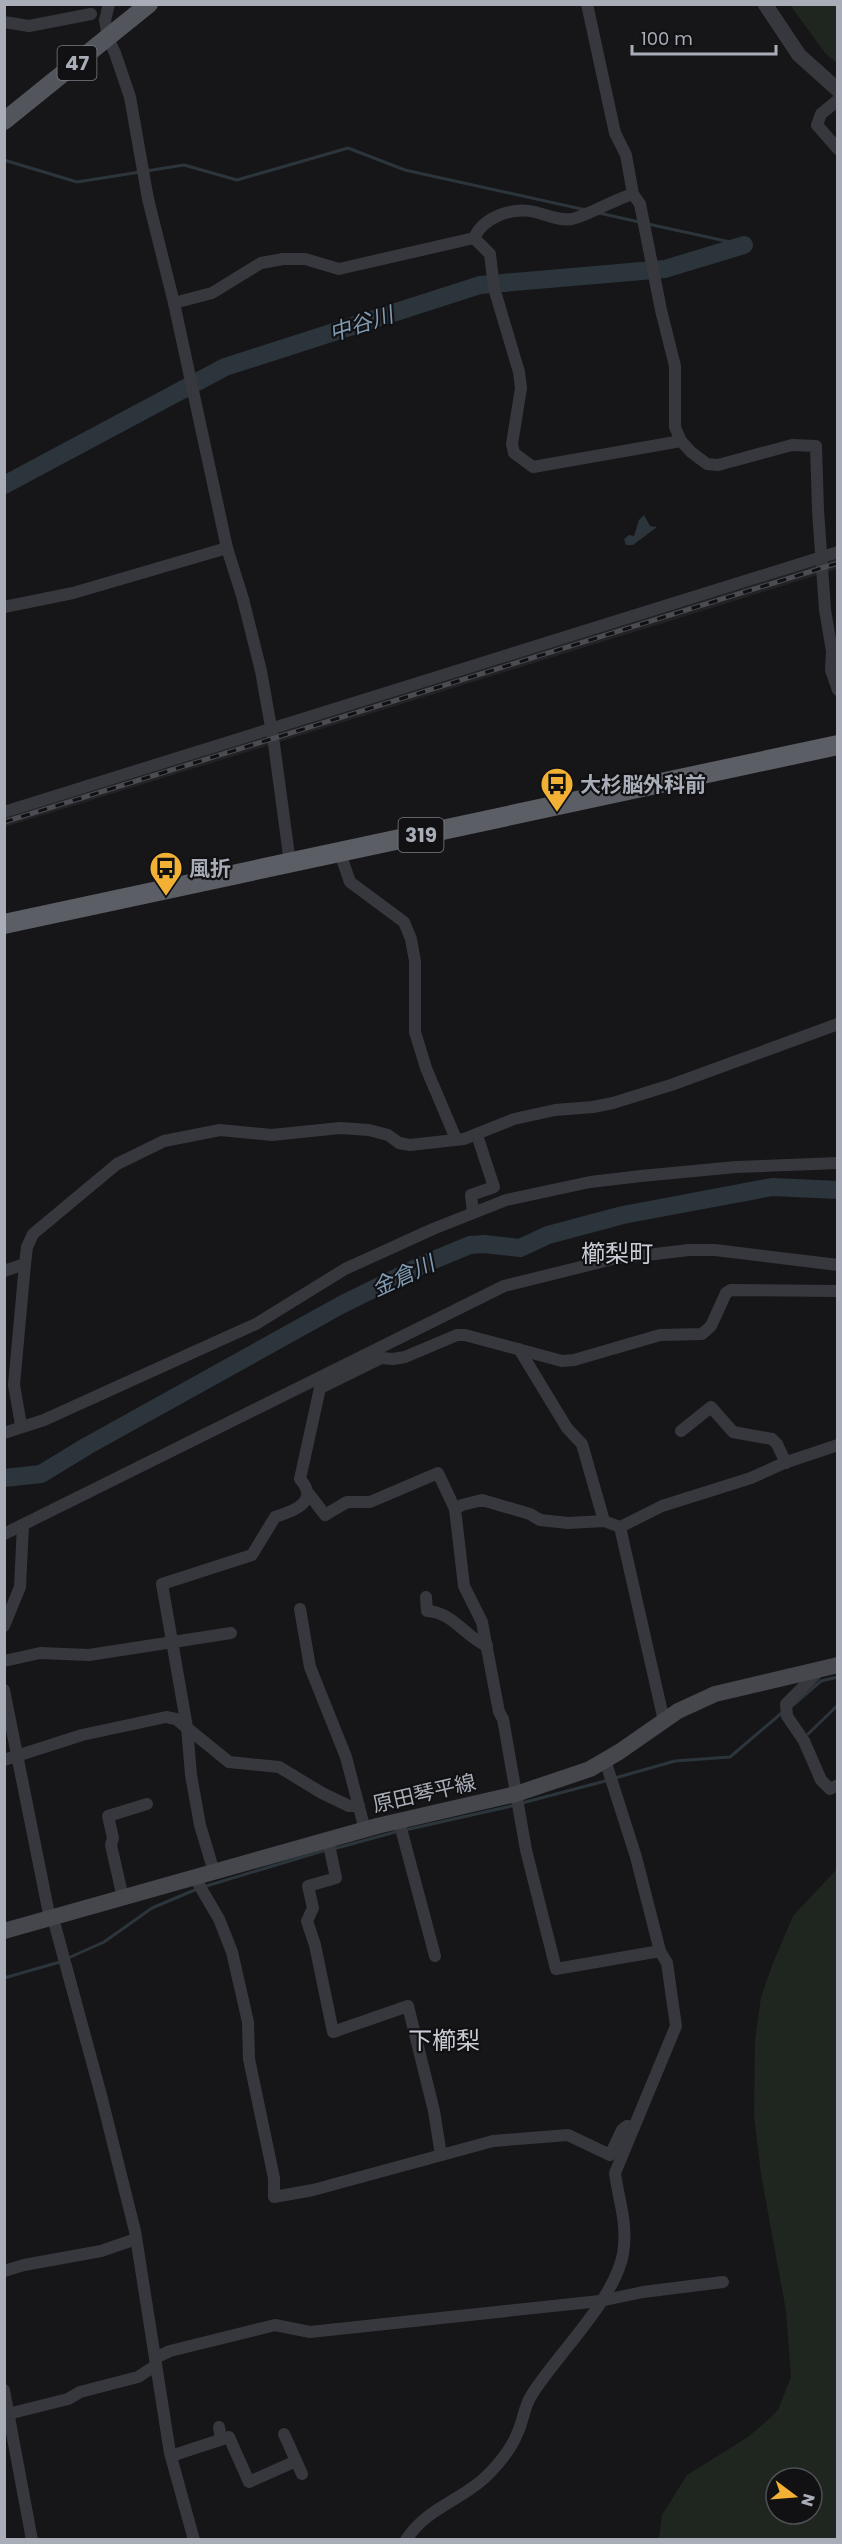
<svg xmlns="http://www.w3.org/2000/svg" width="842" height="2544" viewBox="0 0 842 2544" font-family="Poppins,'Noto Sans JP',sans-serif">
  <rect width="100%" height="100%" fill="#161618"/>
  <!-- built -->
  <polygon fill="#222225" points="837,557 837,569 5,827 5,818"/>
  <!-- green -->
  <g fill="#1e261f" fill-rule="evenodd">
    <polygon points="790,5 837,5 837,63 826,54"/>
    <path d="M837 1869V2539H659L662 2515 687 2475 748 2437 770 2418 778 2410 791 2377 786 2311 761 2174 754 2115 755 2040 761 1997 773 1963 793 1916ZM776 2478H812V2514H776Z"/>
  </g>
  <!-- water -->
  <polygon fill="#2c353c" points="644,515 650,526 657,527 633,545 626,545 624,539 629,535 634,536 639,520"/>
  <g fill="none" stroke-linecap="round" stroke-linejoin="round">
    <!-- stream -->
    <g stroke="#2c353c" stroke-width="3">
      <polyline points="4,160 77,182 140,172"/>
      <polyline points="146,171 184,165 237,180 348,148 405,170 586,210"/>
      <polyline points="599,213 639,222"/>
      <polyline points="648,224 744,245"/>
      <polyline points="792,1706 821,1681 838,1677"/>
      <polyline points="808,1734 838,1705"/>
      <polyline points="615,1778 675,1761 730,1757 784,1711"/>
      <polyline points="522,1803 609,1780"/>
      <polyline points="405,1830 516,1805"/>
      <polyline points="333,1849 399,1831"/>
      <polyline points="203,1887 326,1850"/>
      <polyline points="66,1959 104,1942 152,1908 197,1889"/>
      <polyline points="4,1978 60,1962"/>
    </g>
    <!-- river -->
    <g stroke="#2c353c" stroke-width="18">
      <polyline points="4,485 225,367 480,285 665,269 744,245"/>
      <polyline points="4,1478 41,1474 87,1446 341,1305 424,1264 470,1245 484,1244 520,1248 548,1235 623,1215 772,1187 838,1190"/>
    </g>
    <!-- minor -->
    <g stroke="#37383d" stroke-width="12">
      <polyline points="109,4 105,20 108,38 115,53 130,97 148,199 174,303 227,548 243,599 261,671 274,744 290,863"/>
      <polyline points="587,4 615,133 626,155 633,194 640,204 661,310 675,366 675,427 681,441 691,452 707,464 718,465 792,445 816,446 818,510 825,610 832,651 831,670 838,690"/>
      <polyline points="4,22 29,26 91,14"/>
      <polyline points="838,100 821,114 817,125 838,149"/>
      <polyline points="474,238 490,254 494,288 519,372 521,388 512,444 514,453 533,467 681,441"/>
      <path d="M174 303 212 293 261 263 283 259H305L339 269 474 238C484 216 513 207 535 212 547 215 560 221 572 219 589 215 613 200 633 194"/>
      <polyline points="4,607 73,593 227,548"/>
      <polyline points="4,812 838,552"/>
      <polyline points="340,853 350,882 404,922 411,939 415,961 415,1032 426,1068 456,1139"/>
      <polyline points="473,1212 471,1195 494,1187 477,1135"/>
      <polyline points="4,1271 25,1264"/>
      <polyline points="519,1349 567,1428 582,1444 604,1521"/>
      <polyline points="21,1425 14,1385 25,1264 27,1247 33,1234 117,1164 164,1141 220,1130 272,1135 340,1128 369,1130 388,1135 399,1143 410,1145 464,1139 514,1119 555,1110 593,1107 613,1103 671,1085 838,1024"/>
      <polyline points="681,1431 711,1407 733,1432 772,1439 777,1444 786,1463"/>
      <polyline points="4,1433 44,1420 216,1342 256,1324 345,1269 433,1229 506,1200 590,1182 641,1176 736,1167 838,1163"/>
      <polyline points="309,1494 325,1515 347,1502 370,1502 438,1473 455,1509"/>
      <polyline points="620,1527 604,1521 568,1523 540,1520 530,1514 482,1500 462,1505 455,1509 464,1586 482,1622 499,1712 503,1719 526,1850 556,1969 660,1951"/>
      <polyline points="620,1527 662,1506 751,1478 784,1463 838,1445"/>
      <polyline points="620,1527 664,1721"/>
      <polyline points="4,1534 504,1286 613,1259 689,1250 715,1250 838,1265"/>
      <path d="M426 1597 427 1611C453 1612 465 1637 487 1646"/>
      <polyline points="300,1609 310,1667 346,1757 365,1830"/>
      <polyline points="4,1626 20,1587 23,1525"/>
      <polyline points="4,1661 40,1653 89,1655 231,1633"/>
      <polyline points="820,1670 786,1704 787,1716 804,1741 821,1780 830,1789 838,1785"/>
      <polyline points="4,1690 50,1919"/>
      <polyline points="4,1760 82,1735 166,1717 176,1719 229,1762 279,1767 322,1793 349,1806 359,1806"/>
      <polyline points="399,1821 435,1956"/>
      <polyline points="328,1840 336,1878 308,1886 313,1908 307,1921 315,1945 333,2032 408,2006 434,2111 441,2155"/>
      <path d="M214 1872 200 1825 191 1775 187 1727 162 1584 252 1555 275 1517C294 1511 320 1502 300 1479L320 1388 381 1358 393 1359 405 1357 457 1335H465L562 1361 574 1360 660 1335 702 1334 711 1326 726 1293 731 1290 838 1291"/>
      <polyline points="195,1878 219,1919 232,1952 248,2022 249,2059 274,2178 274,2197 313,2190 493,2141 568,2135 610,2155 622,2130 627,2126 634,2127"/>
      <polyline points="123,1898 111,1845 113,1838 108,1816 147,1804"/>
      <polyline points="53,1918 101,2095 135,2231 170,2453 194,2540"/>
      <polyline points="4,2271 24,2265 101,2251 136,2239"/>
      <polyline points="155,2358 170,2351 275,2325 310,2332 600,2301 643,2292 723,2282"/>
      <polyline points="4,2390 32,2540"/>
      <polyline points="4,2415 68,2399 80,2392 138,2377 155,2366"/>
      <polyline points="219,2427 221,2439"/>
      <polyline points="284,2434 302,2474"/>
      <polyline points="171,2456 229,2437 249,2482 296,2461"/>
      <path d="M406 2540C424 2511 456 2502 481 2481 494 2470 511 2450 517 2434 523 2422 524 2407 531 2396 557 2354 614 2301 623 2254 628 2223 619 2203 615 2173L676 2026 667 1963 660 1951 636 1857 605 1760"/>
    </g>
    <!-- tertiary -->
    <polyline stroke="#37383d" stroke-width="15" points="765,4 799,55 838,90"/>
    <!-- secondary -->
    <polyline stroke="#45474d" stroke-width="16" points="4,1931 377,1826 516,1794 590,1769 619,1752 678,1711 715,1694 838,1665"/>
    <!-- primary -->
    <polyline stroke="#53555c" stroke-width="18" points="4,121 149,4"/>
    <!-- trunk -->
    <polyline stroke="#5b5e65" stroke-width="20" points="4,924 838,745"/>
    <!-- rail casing -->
    <g stroke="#4a4c52" stroke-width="5">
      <polyline id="rail" points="4,822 838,563"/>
    </g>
    <!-- rail -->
    <use href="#rail" stroke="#111113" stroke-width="3" stroke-dasharray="9" stroke-linecap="butt"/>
  </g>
  <!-- icons -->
  <defs>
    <g id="bus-pin" transform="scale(1.725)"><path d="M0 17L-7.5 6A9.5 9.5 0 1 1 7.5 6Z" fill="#f2b134" stroke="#111113"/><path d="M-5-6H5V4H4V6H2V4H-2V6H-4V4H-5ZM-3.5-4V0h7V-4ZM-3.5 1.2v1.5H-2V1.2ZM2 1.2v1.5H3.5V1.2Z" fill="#111"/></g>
  </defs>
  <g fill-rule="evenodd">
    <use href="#bus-pin" x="557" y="784"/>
    <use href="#bus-pin" x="166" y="868"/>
  </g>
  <g text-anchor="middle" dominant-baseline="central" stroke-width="4.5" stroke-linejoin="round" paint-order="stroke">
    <!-- shield labels -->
    <g fill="#111113" stroke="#7b7e86" stroke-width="1.5">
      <rect x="57.5" y="46" width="39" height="34" rx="4.5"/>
      <rect x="398.5" y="818" width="45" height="34" rx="4.5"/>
    </g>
    <g font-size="20" font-weight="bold" fill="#a8adb8">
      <text x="77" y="63">47</text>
      <text x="421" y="835">319</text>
    </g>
    <!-- poi labels -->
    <g font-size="21" font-weight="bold" fill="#a8adb8" stroke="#111113" text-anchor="start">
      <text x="580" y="784">大杉脳外科前</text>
      <text x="189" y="868">風折</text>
    </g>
    <!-- street labels -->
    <g font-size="21" fill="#a8adb8" stroke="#111113">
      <text transform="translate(424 1793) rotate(-13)">原田琴平線</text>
    </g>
    <!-- water labels -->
    <g font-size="22" font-style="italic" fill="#7f9bb3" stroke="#111113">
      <text transform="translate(361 324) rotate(-18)">中谷川</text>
      <text transform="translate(403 1276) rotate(-25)">金倉川</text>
    </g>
    <!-- quarter labels -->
    <g font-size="24" fill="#c9ccd4" stroke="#111113">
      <text x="617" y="1253">櫛梨町</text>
      <text x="444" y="2040">下櫛梨</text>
    </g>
  </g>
  <!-- border -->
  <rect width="842" height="2544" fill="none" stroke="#a8adb8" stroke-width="12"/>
  <!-- north arrow -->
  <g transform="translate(794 2496) rotate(106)"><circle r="28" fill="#111113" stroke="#4d4f55" stroke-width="1.5"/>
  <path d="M0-4.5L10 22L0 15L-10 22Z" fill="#f2b134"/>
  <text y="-9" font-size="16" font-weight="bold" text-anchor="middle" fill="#a8adb8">N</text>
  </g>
  <!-- scale -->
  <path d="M632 45v9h144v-9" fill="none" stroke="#a8adb8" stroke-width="3"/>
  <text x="641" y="45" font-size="18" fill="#a8adb8" stroke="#111113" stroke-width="4.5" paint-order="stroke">100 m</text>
</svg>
